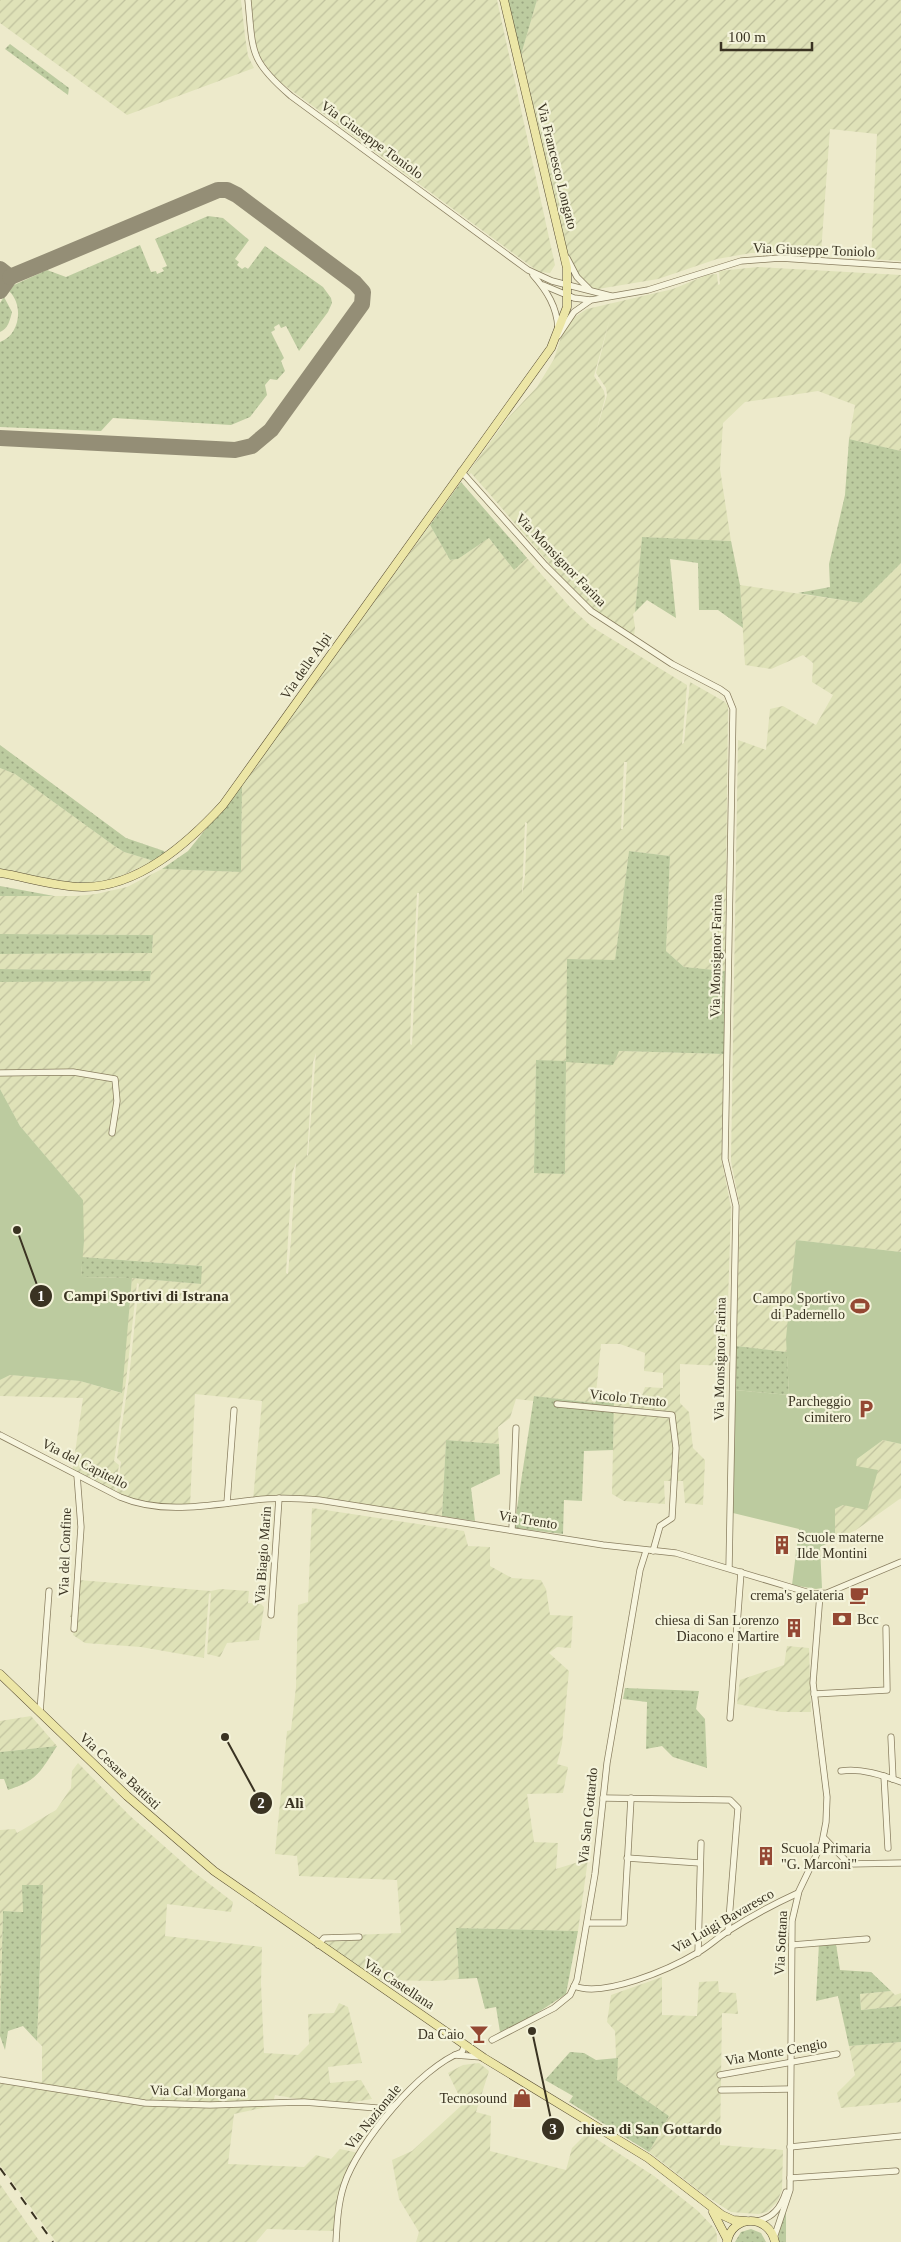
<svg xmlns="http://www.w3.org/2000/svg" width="901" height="2242" viewBox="0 0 901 2242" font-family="'Times New Roman',serif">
  <defs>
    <pattern id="farmland-furrows" width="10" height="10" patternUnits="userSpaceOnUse" patternTransform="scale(1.25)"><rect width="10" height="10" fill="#dfe2b8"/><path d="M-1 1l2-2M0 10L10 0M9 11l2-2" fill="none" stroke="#c0c29e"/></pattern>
    <pattern id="grass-dots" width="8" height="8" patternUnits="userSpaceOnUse" patternTransform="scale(1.25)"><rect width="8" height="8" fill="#bccb9f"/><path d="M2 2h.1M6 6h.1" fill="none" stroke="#9aa581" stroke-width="1.8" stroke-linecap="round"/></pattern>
  </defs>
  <rect width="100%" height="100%" fill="#edeacb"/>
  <!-- farmland -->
  <g fill="url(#farmland-furrows)" fill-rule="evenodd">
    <polygon points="0,0 241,0 245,36 248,56 254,68 127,115 0,23"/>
    <polygon points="250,0 497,0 555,265 550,273 539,272 532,267 276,79 257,53"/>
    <polygon points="537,0 901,0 901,261 871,259 877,134 830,129 821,253 751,253 717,259 658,279 592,290 574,271 562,244 521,55"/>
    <path d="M758 267 901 275V451L849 439 855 405 818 391 745 402 723 423 720 469 731 541 642 537 635 612 633 614 635 627 634 637 600 616 579 598 487 491 471 473 468 476 467 474 507 419 537 387 554 359 564 328 576 316 587 309 673 289 707 275 717 274 718 285 720 284 719 271ZM610 318 596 373 606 388 607 395 596 432 605 398 604 391 594 376Z"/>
    <path d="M430 525 450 560 458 559 489 538 514 570 527 558 570 607 592 627 687 685 682 744 684 743 690 682 725 702 728 706 725 971 684 967 666 951 670 856 629 851 615 961 567 959 618 1051 724 1054 722 1162 731 1208 726 1366 680 1364V1403L689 1412 693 1448 705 1460 703 1505 685 1503 683 1481H664L665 1504 624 1501 612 1494 614 1401 639 1404 645 1387 663 1388V1373L644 1371 645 1353 620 1344H601L595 1403 534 1396V1401L516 1399 510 1418 498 1427 499 1444 446 1440 442 1516 320 1498 281 1495 253 1500 262 1401 195 1394 190 1507 136 1502 117 1492 121 1462 117 1458 129 1378 139 1284 137 1283 126 1381 114 1461 119 1465 114 1496 72 1473 83 1398 0 1396V1380L10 1375 80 1381 121 1393 132 1278 200 1284 202 1266 82 1257 83 1200 20 1126 0 1089V982L150 981 151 971 0 969V954L152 953 153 935 0 934V896H77L96 894 127 887 162 869 241 872 242 784ZM624 762H627L623 829H621ZM525 822 527 823 525 876 522 895ZM417 893H419L412 1045 410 1044 411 1013ZM316 1053 308 1155 307 1156 313 1062ZM536 1060 566 1062 565 1174 534 1172ZM296 1162 291 1240 288 1274 286 1273 292 1174Z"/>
    <polygon points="901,563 901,1252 796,1240 787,1352 736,1346 740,1207 731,1161 738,740 766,750 770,709 783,706 816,725 833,695 812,682 813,663 803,655 771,669 745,665 740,585 861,603"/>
    <polygon points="0,768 15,774 113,845 124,852 154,861 112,880 76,885 0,874"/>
    <polygon points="883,1440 901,1444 901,1498 856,1530 835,1540 835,1509 843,1505 857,1459"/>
    <polygon points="312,1508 464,1531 468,1546 490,1547 490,1566 512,1578 541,1580 546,1589 550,1615 573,1616 571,1648 557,1647 549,1653 569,1671 562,1744 557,1764 568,1767 563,1793 527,1794 534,1842 558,1843 556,1869 588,1859 578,1931 456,1928 459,1979 437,1981 378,1980 324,1944 330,1936 401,1933 397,1880 299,1876 297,1856 275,1854 287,1731 291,1730 296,1687 298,1605 308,1602"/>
    <polygon points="79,1580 211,1591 220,1589 249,1591 248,1603 261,1604 264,1607 259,1640 227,1643 220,1657 207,1654 211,1593 209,1594 204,1658 141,1647 85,1643 73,1635 77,1618 70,1617"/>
    <polygon points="787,1646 809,1648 811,1712 781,1712 737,1704 740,1680 784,1665"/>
    <polygon points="31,1716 57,1746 0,1752 0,1721"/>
    <polygon points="78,1763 129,1815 190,1869 233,1902 231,1912 167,1904 165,1936 262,1947 261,1983 264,2053 298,2055 309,2044 308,2014 334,2013 339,2003 348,2007 362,2063 328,2067 330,2083 361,2080 372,2099 335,2105 275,2095 272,2106 234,2114 228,2164 304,2167 316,2155 331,2159 340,2149 359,2153 339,2200 333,2231 267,2229 256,2242 56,2242 0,2165 0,2077 42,2082 42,2046 37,2041 43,1885 24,1912 3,1911 0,2036 0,1830 15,1829 17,1833 56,1810 71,1788 72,1771"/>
    <polygon points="662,1977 662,2015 697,2016 699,1982 718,1981 719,1992 736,1993 738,2014 722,2013 720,2145 783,2150 782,2190 777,2202 767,2212 758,2214 731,2212 706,2196 649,2152 669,2116 617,2080 615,2031 607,2022 611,1995"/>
    <polygon points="891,1991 895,1995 901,1993 901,2006 861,2010 860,1994"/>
    <polygon points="901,2042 901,2102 841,2108 837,2093 855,2075 849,2046"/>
    <polygon points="479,2063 489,2071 476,2112 491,2116 490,2151 566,2170 572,2148 587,2133 654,2176 698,2211 715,2229 717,2235 717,2242 416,2242 419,2232 399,2199 392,2160 412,2151 463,2104 448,2073 463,2065"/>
    <polygon points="0,2184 24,2219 40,2242 0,2242"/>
  </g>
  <!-- grass -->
  <g fill="url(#grass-dots)">
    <polygon points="508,0 537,0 521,55"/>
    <polygon points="10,44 69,88 68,95 5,49"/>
    <path d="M208 216 223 218 249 240 235 259 239 262 237 265 242 269 245 267 248 269 265 246 323 287 331 298 332 303 328 312 299 351 286 326 281 328 279 324 274 327 275 330 271 332 284 358 281 361 285 371 277 380 270 379 265 385 267 395 250 417 231 425 113 418 101 431 0 427V342C20 335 24 305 9 291L14 285 47 270 66 277 140 245 151 272 156 271 157 274 164 271 162 268 167 266 155 239Z"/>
    <path d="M4 297 12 312C10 320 8 329 0 332V303Z"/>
    <polygon points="849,439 901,451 901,563 861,603 798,593 830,587 829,564 845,495"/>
    <polygon points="461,482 527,558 514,570 489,538 458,559 450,560 430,525"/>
    <polygon points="642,537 731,541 740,585 743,628 718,610 699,610 698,563 670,559 676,618 647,600 635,612"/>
    <polygon points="0,745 126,838 164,851 166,854 154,861 124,852 113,845 15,774 0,768"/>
    <polygon points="242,784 241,872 162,869 188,851"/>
    <polygon points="629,851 670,856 666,951 684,967 725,971 724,1054 619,1051 613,1065 566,1062 565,1174 534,1173 536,1060 566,1061 567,959 615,960"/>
    <polygon points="0,886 54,896 0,896"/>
    <polygon points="0,934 153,935 152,953 0,954"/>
    <polygon points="0,969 151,971 150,981 0,982 0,990"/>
    <polygon points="82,1257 202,1266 201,1284 132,1278 81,1277"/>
    <polygon points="736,1346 787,1352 789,1395 735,1390"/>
    <polygon points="534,1396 595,1403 597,1399 614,1401 613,1450 584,1451 582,1501 564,1500 563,1534 514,1528"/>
    <polygon points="446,1440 499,1444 500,1474 471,1488 475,1521 442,1516"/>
    <polygon points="625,1688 699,1691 696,1709 705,1719 707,1768 673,1757 662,1746 646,1749 647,1702 623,1699"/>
    <path d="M57 1746C40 1772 38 1780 8 1790L4 1779H0V1752Z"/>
    <polygon points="22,1885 43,1885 37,2041 23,2026 8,2031 5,2050 0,2036 3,1911 23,1912"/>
    <polygon points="456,1928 578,1931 566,1994 528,2019 500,2032 496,2007 485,2009 477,1978 459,1979"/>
    <polygon points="819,1943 836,1944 840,1970 871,1972 891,1991 860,1994 861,2010 901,2006 901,2042 849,2046 838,1996 816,2001"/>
    <polygon points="570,2052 584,2053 596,2060 618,2058 617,2080 669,2116 649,2152 569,2102 573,2096 545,2080"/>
    <polygon points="786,2209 786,2242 779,2242 778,2232"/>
    <polygon points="751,2229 761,2233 766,2242 735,2242 741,2232"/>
  </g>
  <!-- garden -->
  <g fill="#bccb9f">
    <polygon points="0,1089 20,1126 83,1200 84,1241 81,1277 132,1278 122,1393 80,1381 10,1375 0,1380"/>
    <polygon points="796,1240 901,1252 901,1444 883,1440 857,1459 856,1466 878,1470 867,1510 843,1505 835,1509 835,1540 820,1547 822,1588 816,1589 792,1585 799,1529 733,1513 735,1390 789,1395 786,1338"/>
  </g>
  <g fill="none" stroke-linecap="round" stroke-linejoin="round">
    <!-- taxiway -->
    <g stroke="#948e76" stroke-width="16">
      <polyline points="0,269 10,277 0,291"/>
      <polyline points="0,438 235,450 252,446 271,430 362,304 363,292 355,283 237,195 227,190 218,190 10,277"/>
    </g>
    <!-- minor casing -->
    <g stroke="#897e60" stroke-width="7">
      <g id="minor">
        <path d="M248 0C253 52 249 60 291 96L528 270 552 281 611 296"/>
        <polyline points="567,258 577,277 589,289"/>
        <path d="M533 275C547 291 557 307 558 328"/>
        <polyline points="543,285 574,298 590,300"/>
        <polyline points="558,336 574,312 591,300 648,290 741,261 780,258 901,266"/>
        <polyline points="461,471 545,565 591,611 672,664 720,689 727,694 733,709 725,1159 736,1206 729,1568"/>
        <polyline points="0,1073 73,1072 115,1079 117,1101 112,1133"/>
        <polyline points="557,1404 672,1415 676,1448 672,1518 660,1526 653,1551"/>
        <path d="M0 1435 120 1497C163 1515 209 1505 254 1500 275 1497 297 1498 319 1500L603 1545 676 1553 813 1594 827 1593 901 1562"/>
        <polyline points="227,1503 234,1410"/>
        <polyline points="512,1529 516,1428"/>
        <polyline points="271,1615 279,1498"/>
        <polyline points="74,1629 81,1527 77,1475"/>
        <polyline points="814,1694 887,1690 886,1628"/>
        <polyline points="40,1712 49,1591"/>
        <polyline points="730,1718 741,1572"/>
        <polyline points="891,1737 893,1779"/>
        <path d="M841 1771C861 1768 882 1775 901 1782"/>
        <polyline points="884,1776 888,1848"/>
        <polyline points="603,1798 730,1800 738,1808 728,1932"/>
        <polyline points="824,1838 849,1864 901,1863"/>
        <polyline points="627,1858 700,1863"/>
        <polyline points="588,1923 624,1923 631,1798"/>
        <polyline points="318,1945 324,1938 359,1937"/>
        <polyline points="792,1945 867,1939"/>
        <polyline points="698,1953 701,1843"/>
        <path d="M574 1986C604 1998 670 1969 697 1953 708 1947 717 1938 728 1931 750 1917 774 1904 798 1893"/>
        <polyline points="492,2040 554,2008 570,1995 577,1980 595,1874 607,1763 640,1570 646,1551"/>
        <polyline points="455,2055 481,2057"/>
        <polyline points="720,2075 837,2054"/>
        <polyline points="0,2080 145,2103 210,2105 304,2102 389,2109 395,2105"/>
        <polyline points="721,2090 790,2089"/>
        <polyline points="790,2147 901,2136"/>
        <polyline points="790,2178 896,2171"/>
        <path d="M756 2221C773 2219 781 2207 786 2192"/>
        <polyline points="774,2238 790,2190 792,1921 799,1891 822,1843 826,1822 827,1797 813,1683 820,1594"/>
        <path d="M336 2242C337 2223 338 2203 344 2185 357 2144 421 2066 462 2052L465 2045"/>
      </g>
    </g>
    <!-- major casing -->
    <g stroke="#574c33" stroke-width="9">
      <g id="major">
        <path d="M0 873C25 877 57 887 82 887 138 888 188 843 223 805L551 348 567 307V268L504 0"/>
        <polyline points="0,1674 127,1796 214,1871 484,2058 648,2158 722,2215 733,2220 746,2221"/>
        <polyline points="713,2212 727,2239"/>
        <path d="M727 2242C732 2214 769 2214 775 2242"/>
      </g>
    </g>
    <!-- minor -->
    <use href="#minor" stroke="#f7f5de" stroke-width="5.5"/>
    <!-- major -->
    <use href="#major" stroke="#ece6a6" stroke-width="8"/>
    <!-- rail -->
    <polyline stroke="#3a3322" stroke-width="2" stroke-dasharray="9 9" stroke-linecap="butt" points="0,2168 53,2242"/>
  </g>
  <!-- icons -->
  <defs>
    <g id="stadium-bare" transform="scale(1.5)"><path d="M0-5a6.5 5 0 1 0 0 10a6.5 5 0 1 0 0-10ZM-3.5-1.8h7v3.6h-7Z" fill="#944833" stroke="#f4f3da" stroke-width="2.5" paint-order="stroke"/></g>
    <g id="parking-bare" transform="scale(1.5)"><path d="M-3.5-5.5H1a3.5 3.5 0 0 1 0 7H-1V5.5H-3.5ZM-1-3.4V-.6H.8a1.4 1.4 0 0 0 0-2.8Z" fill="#944833" stroke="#f4f3da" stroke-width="2.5" paint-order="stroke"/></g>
    <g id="building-bare" transform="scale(1.5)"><path d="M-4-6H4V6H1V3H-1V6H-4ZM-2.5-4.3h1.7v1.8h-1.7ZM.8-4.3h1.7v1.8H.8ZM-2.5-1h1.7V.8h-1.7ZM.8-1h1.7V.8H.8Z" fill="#944833" stroke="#f4f3da" stroke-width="2.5" paint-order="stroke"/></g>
    <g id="cafe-bare" transform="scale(1.5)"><path d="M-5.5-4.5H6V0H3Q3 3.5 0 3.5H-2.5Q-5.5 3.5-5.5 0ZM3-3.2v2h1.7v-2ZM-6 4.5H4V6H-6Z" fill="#944833" stroke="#f4f3da" stroke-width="2.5" paint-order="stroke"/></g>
    <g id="bank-bare" transform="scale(1.5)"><path d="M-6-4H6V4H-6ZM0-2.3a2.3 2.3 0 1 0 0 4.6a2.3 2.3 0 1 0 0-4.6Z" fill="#944833" stroke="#f4f3da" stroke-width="2.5" paint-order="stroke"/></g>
    <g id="bar-bare" transform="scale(1.5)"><path d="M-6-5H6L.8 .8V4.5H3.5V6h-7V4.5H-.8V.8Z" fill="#944833" stroke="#f4f3da" stroke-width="2.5" paint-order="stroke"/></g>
    <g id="shop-bare" transform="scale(1.5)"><path d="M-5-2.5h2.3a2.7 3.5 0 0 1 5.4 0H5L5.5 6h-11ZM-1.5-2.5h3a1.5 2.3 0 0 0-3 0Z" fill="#944833" stroke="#f4f3da" stroke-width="2.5" paint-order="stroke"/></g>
  </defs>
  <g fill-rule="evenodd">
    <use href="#stadium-bare" x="860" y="1306"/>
    <use href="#parking-bare" x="866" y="1409"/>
    <use href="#building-bare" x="782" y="1545"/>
    <use href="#cafe-bare" x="859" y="1595"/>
    <use href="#bank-bare" x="842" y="1619"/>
    <use href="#building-bare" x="794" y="1628"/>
    <use href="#building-bare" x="766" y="1856"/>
    <use href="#bar-bare" x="479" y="2034"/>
    <use href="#shop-bare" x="522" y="2098"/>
  </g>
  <g text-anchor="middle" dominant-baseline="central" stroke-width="4.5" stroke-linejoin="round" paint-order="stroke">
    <!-- street labels -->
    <g font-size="14" fill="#3a3322" stroke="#f4f3da">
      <text transform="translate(372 140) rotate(36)">Via Giuseppe Toniolo</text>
      <text transform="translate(557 166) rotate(76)">Via Francesco Longato</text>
      <text transform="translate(814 250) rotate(2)">Via Giuseppe Toniolo</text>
      <text transform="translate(561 560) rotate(46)">Via Monsignor Farina</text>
      <text transform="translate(306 666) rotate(-55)">Via delle Alpi</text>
      <text transform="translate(716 956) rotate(-89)">Via Monsignor Farina</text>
      <text transform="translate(720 1359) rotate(-89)">Via Monsignor Farina</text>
      <text transform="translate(628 1398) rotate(6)">Vicolo Trento</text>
      <text transform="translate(85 1464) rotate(27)">Via del Capitello</text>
      <text transform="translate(528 1520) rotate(9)">Via Trento</text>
      <text transform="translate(65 1552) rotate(-88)">Via del Confine</text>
      <text transform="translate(263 1555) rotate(-86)">Via Biagio Marin</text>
      <text transform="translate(120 1771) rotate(43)">Via Cesare Battisti</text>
      <text transform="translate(588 1816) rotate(-84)">Via San Gottardo</text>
      <text transform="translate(723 1921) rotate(-30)">Via Luigi Bavaresco</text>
      <text transform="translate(781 1943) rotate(-87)">Via Sottana</text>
      <text transform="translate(399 1984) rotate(33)">Via Castellana</text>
      <text transform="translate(776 2052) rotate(-10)">Via Monte Cengio</text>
      <text transform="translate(198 2091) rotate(1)">Via Cal Morgana</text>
      <text transform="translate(373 2117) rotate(-51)">Via Nazionale</text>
    </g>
    <!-- poi labels -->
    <g font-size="14" fill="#3a3322" stroke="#f4f3da" text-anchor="end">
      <text x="845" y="1298">Campo Sportivo<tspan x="845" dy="16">di Padernello</tspan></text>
      <text x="851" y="1401">Parcheggio<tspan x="851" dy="16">cimitero</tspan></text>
      <text x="797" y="1537" text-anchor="start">Scuole materne<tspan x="797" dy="16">Ilde Montini</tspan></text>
      <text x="844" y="1595">crema's gelateria</text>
      <text x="857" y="1619" text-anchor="start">Bcc</text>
      <text x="779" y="1620">chiesa di San Lorenzo<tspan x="779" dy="16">Diacono e Martire</tspan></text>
      <text x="781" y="1848" text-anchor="start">Scuola Primaria<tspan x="781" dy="16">"G. Marconi"</tspan></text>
      <text x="464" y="2034">Da Caio</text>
      <text x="507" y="2098">Tecnosound</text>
    </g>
  </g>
  <!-- callouts -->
  <path fill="none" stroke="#3a3322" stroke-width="2" d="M17 1230L41 1296M225 1737L261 1803M532 2031L553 2129"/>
  <g fill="#3a3322" stroke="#f4f3da" stroke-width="2">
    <circle cx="17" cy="1230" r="5"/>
    <circle cx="225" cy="1737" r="5"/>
    <circle cx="532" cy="2031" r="5"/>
    <circle cx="41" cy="1296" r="12"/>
    <circle cx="261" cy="1803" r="12"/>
    <circle cx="553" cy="2129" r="12"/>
  </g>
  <g font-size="15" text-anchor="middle" font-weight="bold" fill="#fff">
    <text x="41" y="1301">1</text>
    <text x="261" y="1808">2</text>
    <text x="553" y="2134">3</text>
  </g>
  <g font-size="15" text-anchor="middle" font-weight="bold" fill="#3a3322" stroke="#f4f3da" stroke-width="4.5" stroke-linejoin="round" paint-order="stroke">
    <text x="146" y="1301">Campi Sportivi di Istrana</text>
    <text x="294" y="1808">Alì</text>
    <text x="649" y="2134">chiesa di San Gottardo</text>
  </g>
  <!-- scale -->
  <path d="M721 42v8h91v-8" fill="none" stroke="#3a3322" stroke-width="2.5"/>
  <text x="728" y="42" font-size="15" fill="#3a3322" stroke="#f4f3da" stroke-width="4" paint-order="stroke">100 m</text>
</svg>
